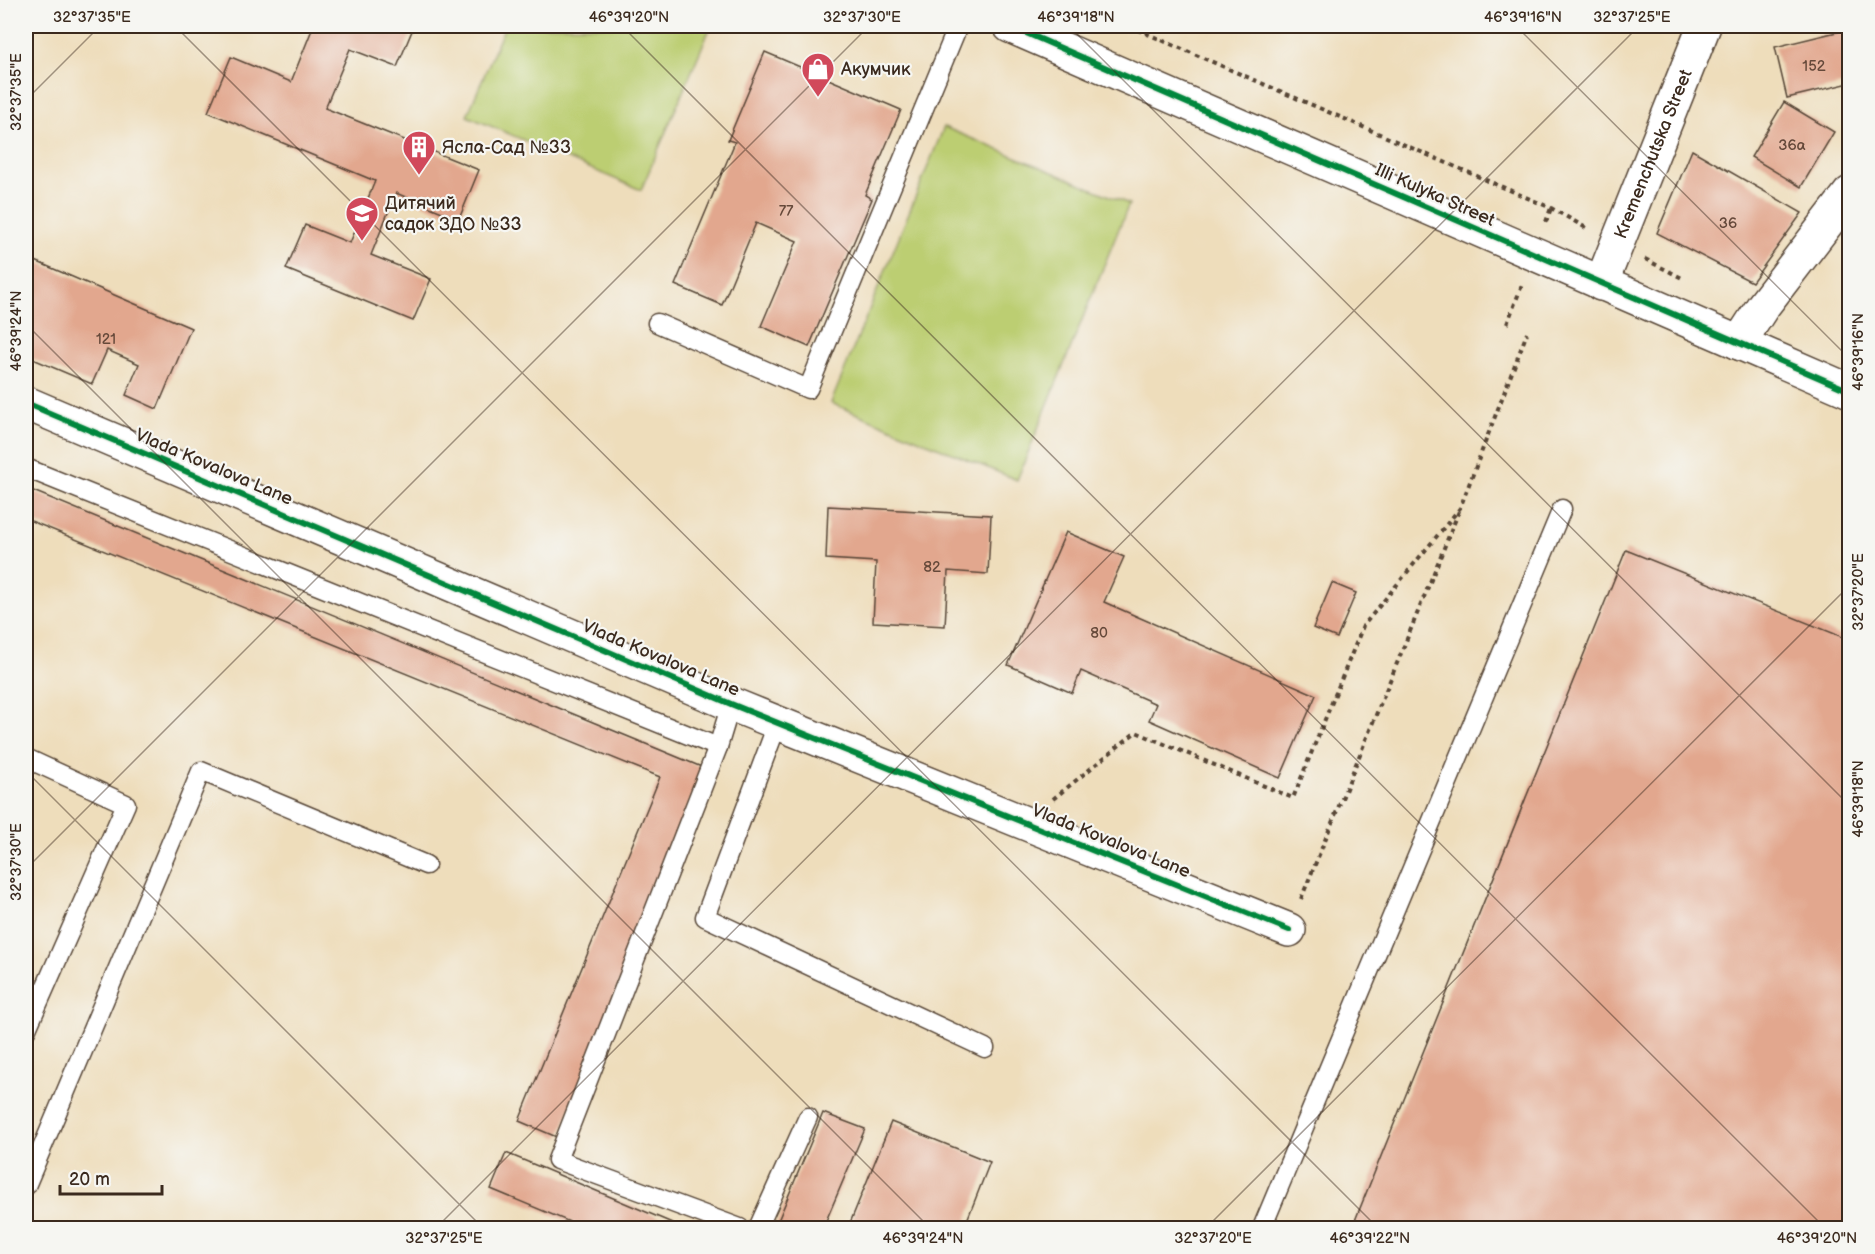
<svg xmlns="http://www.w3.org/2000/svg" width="1875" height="1254" viewBox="0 0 1875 1254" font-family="'Balsamiq Sans',sans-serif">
  <rect width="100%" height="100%" fill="#f6f6f2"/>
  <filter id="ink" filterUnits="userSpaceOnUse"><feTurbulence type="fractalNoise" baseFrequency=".0167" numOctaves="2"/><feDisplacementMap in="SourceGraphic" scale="12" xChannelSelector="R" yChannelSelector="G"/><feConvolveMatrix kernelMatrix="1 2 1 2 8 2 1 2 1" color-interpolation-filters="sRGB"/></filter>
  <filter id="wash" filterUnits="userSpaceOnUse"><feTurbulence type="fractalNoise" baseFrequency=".008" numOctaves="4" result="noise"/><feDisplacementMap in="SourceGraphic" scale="24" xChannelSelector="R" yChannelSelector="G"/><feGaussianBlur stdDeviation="1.35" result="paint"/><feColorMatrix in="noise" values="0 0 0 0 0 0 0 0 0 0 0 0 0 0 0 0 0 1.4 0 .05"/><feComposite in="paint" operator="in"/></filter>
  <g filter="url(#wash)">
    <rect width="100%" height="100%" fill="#edb"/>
    <!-- green -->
    <g fill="#bcce72" stroke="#7c7c48" stroke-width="1.5">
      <polygon points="505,26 711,26 641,190 467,116"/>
      <polygon points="944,127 1129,204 1017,480 831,403"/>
    </g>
    <g id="blocks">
      <!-- building -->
      <g fill="#e2a78e">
        <polygon points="309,26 414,26 397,67 350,49 325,108 479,170 459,219 396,193 371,255 431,279 413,321 286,269 305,225 350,243 375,181 208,112 231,57 291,82 313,27"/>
        <polygon points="1845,30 1850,48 1850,83 1787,98 1775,47"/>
        <polygon points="765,52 901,110 865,195 872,199 809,347 761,326 797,241 756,223 722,305 675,285 735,142 728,140"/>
        <polygon points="1784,102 1834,132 1801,187 1751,157"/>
        <polygon points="1692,150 1802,213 1752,282 1657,233"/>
        <polygon points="26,257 191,328 157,409 126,395 139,364 107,350 92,384 26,356"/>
        <polygon points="26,488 704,768 559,1138 519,1121 660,777 26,519"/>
        <polygon points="828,506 991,515 988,574 948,571 945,626 873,622 876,562 826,559"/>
        <polygon points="1066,532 1124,557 1104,602 1316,695 1280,778 1149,720 1156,704 1081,671 1072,693 1008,665"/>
        <polygon points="1626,550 1850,640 1850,1228 1352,1228"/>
        <polygon points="1332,583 1356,593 1337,638 1313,628"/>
        <polygon points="823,1113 865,1129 823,1228 775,1228"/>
        <polygon points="891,1122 990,1162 964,1228 848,1228"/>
        <polygon points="506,1153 540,1167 684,1228 584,1228 491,1189"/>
      </g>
    </g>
  </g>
  <g filter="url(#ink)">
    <use href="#blocks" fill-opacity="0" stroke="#564536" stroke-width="1.5"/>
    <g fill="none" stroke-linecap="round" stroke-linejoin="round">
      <!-- service casing -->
      <g stroke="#564536" stroke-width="21">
        <g id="service">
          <polyline points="657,323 808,389 958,26"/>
          <polyline points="26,468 718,747 731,704"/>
          <polyline points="778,722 705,917 985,1048"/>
          <polyline points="718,747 557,1160 740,1228"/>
          <polyline points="26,758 126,804 26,1031"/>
          <polyline points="26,1186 201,771 426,865"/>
          <polyline points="758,1228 808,1117"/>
          <polyline points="1262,1228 1562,509"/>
        </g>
      </g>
      <!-- minor casing -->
      <g stroke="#564536" stroke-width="36">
        <g id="minor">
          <path id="s1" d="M1601 284 1704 26"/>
          <polyline points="1739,343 1763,306 1850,193"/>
          <polyline points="26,403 731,704 1289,930"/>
        </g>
      </g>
      <!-- tertiary casing -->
      <g stroke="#564536" stroke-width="36">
        <polyline id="tertiary" points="1010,26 1850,391"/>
      </g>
      <!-- path -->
      <g stroke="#564536" stroke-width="4" stroke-dasharray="4.5 4.5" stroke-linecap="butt">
        <polyline points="1129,26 1551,208 1588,229"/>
        <polyline points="1546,222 1551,208"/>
        <polyline points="1645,259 1684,279"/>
        <polyline points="1507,324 1522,285"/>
        <polyline points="1053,799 1136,732 1293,798 1363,626 1460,508 1527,333"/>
        <polyline points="1301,899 1459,511"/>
      </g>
      <!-- service -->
      <use href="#service" stroke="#fff" stroke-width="18"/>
      <!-- minor -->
      <use href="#minor" stroke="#fff" stroke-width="33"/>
      <!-- tertiary -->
      <use href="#tertiary" stroke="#fff" stroke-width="33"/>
      <!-- cycleway casing -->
      <g stroke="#f6f6f2" stroke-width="10">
        <g id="cycleway">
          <polyline points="1010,26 1850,391"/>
          <polyline points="26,403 731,704 1289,930"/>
        </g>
      </g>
      <!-- cycleway -->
      <use href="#cycleway" stroke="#00873e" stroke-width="6"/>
    </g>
  </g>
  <!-- ticks -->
  <path fill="none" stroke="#3b2a1e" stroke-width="1.5" stroke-opacity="0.45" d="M175 26 1378 1228M622 26 1825 1228M1069 26 1850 806M1516 26 1850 359M26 100 100 26M26 324 930 1228M26 771 483 1228M26 869 869 26M26 1218 36 1228M436 1228 1639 26M1206 1228 1850 585"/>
  <!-- icons -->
  <defs>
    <g id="shop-pin" transform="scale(1.725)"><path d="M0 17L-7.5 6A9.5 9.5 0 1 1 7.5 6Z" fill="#d1495b" stroke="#f6f6f2"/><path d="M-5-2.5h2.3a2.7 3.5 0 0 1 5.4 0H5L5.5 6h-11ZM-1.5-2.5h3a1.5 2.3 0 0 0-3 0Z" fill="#fff"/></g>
    <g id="building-pin" transform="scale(1.725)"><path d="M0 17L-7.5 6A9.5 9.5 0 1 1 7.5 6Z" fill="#d1495b" stroke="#f6f6f2"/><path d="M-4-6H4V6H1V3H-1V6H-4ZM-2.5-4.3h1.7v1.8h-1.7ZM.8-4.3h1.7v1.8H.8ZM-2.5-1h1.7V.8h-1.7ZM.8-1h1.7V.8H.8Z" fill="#fff"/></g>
    <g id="school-pin" transform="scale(1.725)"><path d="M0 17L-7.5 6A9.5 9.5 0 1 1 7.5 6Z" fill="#d1495b" stroke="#f6f6f2"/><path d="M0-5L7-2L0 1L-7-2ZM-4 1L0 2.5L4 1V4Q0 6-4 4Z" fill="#fff"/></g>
  </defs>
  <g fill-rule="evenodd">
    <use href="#shop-pin" x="818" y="69"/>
    <use href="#building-pin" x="419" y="147"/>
    <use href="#school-pin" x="362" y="213"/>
  </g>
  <g text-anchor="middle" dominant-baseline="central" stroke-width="4.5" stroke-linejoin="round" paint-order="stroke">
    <!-- number labels -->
    <g font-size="15" fill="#65493a">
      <text x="1814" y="66">152</text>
      <text x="1792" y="145">36а</text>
      <text x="786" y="211">77</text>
      <text x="1728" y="223">36</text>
      <text x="106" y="339">121</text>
      <text x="932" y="567">82</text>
      <text x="1099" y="633">80</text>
    </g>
    <!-- poi labels -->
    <g font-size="18" fill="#3b2a1e" stroke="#f6f6f2" text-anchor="start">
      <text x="841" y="69">Акумчик</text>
      <text x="442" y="147">Ясла-Сад №33</text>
      <text x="385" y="203">Дитячий<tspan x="385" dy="21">садок ЗДО №33</tspan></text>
    </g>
    <!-- street labels -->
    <g font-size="18" fill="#3b2a1e" stroke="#f6f6f2">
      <text stroke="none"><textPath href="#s1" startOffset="140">Kremenchutska Street</textPath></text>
      <text transform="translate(1435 195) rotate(24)">Illi Kulyka Street</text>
      <text transform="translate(214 467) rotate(23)">Vlada Kovalova Lane</text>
      <text transform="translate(661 658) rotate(23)">Vlada Kovalova Lane</text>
      <text transform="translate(1111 841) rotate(22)">Vlada Kovalova Lane</text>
    </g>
  </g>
  <!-- margin -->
  <rect width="1875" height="1254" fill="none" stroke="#f6f6f2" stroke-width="66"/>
  <!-- scale -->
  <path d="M60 1185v9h102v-9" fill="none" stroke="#3b2a1e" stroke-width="3"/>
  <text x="69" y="1185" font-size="18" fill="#3b2a1e" stroke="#f6f6f2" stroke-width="4.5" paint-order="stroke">20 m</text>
  <rect x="33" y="33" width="1809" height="1188" fill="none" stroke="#3b2a1e" stroke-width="2"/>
  <g font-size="15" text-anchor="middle" fill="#3b2a1e">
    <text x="92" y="22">32°37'35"E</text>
    <text x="629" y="22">46°39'20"N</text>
    <text x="862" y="22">32°37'30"E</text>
    <text x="1076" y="22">46°39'18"N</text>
    <text x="1523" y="22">46°39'16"N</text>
    <text x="1632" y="22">32°37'25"E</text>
    <text transform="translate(16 92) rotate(-90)" y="5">32°37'35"E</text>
    <text transform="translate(16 331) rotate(-90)" y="5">46°39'24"N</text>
    <text transform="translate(1858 352) rotate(-90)" y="5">46°39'16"N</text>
    <text transform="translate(1858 592) rotate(-90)" y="5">32°37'20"E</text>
    <text transform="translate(1858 799) rotate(-90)" y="5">46°39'18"N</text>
    <text transform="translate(16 862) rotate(-90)" y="5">32°37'30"E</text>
    <text x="444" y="1243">32°37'25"E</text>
    <text x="923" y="1243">46°39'24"N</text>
    <text x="1213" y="1243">32°37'20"E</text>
    <text x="1370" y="1243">46°39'22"N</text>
    <text x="1817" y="1243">46°39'20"N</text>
  </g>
</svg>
